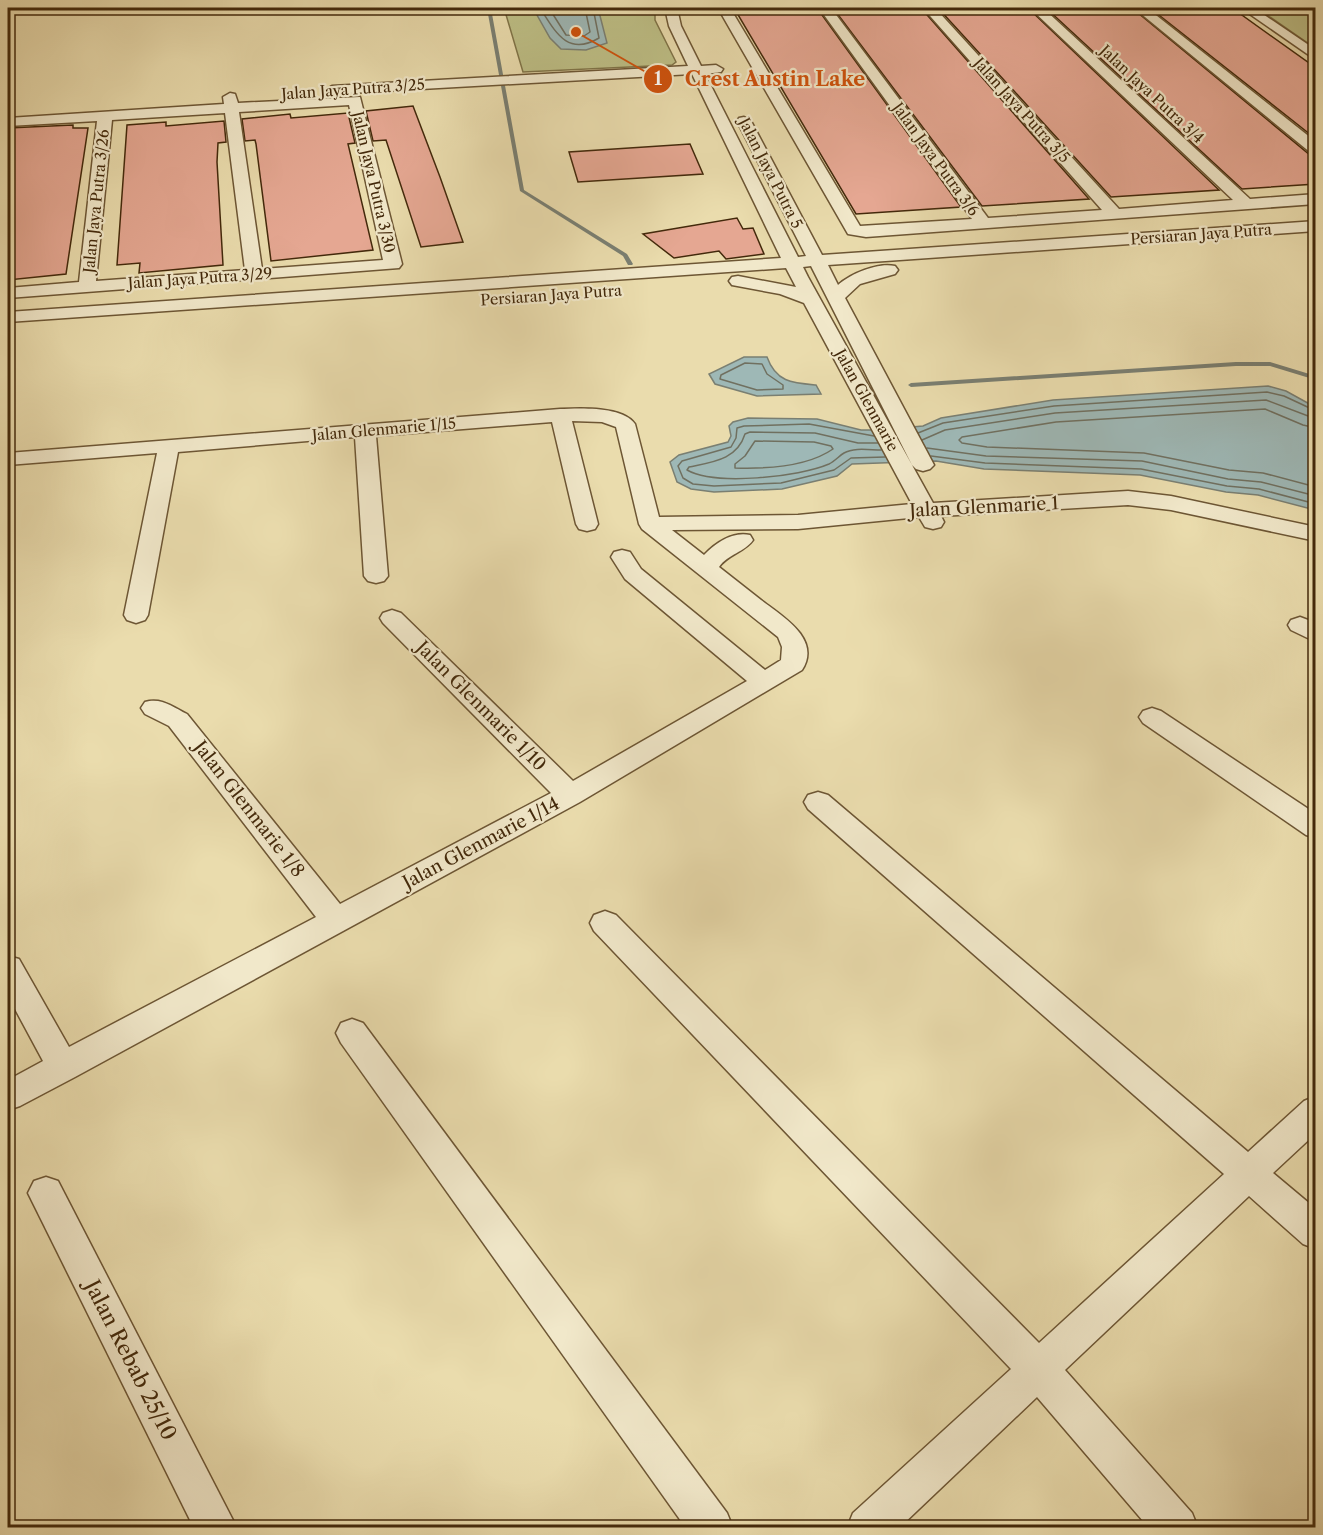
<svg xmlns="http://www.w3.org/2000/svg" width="1323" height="1535" viewBox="0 0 1323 1535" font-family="'Libre Caslon Text',serif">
  <rect width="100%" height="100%" fill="#eadcad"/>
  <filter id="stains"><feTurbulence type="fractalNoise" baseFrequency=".00333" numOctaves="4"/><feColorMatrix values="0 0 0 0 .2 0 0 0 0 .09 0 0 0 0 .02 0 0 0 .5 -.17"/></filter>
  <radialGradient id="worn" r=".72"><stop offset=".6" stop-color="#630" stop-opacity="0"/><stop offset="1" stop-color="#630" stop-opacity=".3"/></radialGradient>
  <!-- green -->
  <g fill="#bdbe85" stroke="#807448" stroke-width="1.5">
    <polygon points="504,8 655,8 655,20 676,62 672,65 523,72"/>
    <polygon points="1257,8 1315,8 1315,48"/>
  </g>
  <!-- water -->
  <g fill="#9eb8b6" stroke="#7a7f72" stroke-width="1.5">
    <polygon points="533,8 598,8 607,43 586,50 561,49 550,38"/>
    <path d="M744 357H767C776 382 792 383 816 385L821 394 757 396 715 384 709 374Z"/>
    <polygon points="1268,386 1286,391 1315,407 1315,510 1258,495 1226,492 1140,475 984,469 936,461 852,464 837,476 782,489 714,492 691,489 677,482 670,462 679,455 728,442 731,436 729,426 733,422 748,418 817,419 861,430 876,430 923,426 941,418 1053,400"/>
  </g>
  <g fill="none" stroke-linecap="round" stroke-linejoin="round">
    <!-- shore -->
    <g stroke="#707060" stroke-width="1.5">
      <path d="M540 8C555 31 567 57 599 38L593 8"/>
      <polyline points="549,8 566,35 584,36 590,32 585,8"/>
      <polygon points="745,363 762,364 767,374 783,385 783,389 757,390 720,379 721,375"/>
      <polyline points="1316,428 1303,425 1265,409 1056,422 962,437 959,440 962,443 987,447 1144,453 1229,470 1263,473 1316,487"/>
      <polyline points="918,433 943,423 1054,406 1267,392 1284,396 1316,411"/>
      <polyline points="874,436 809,424 744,426 737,428 736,438 731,447 682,461 678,466 683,478 693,484 714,486 781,483 834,470 851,458 885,457"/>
      <polyline points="922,440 945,430 1055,413 1266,400 1316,419"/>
      <path d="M755 441 814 442 831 446 833 449C807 467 766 469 735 468V464L745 456Z"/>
      <path d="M878 443H858L815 433 750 432 745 434C737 460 712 462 689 467L687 470C715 486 799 477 829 464 835 461 839 456 844 453 854 447 870 450 881 450"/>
      <polyline points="927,448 986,456 1142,461 1228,479 1261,482 1316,496"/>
      <polyline points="931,456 985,463 1141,469 1227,486 1259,489 1316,504"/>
    </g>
    <!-- stream -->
    <g fill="#7a7f72" fill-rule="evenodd">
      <polygon points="482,8 486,8 492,14 524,190 627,254 633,264 632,265 628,265 623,256 520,191 488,14"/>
      <polygon points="1236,362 1270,362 1316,376 1316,380 1270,366 1236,366 911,387 908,385 911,383"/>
    </g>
  </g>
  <!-- building -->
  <g fill="#e5a792" stroke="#43290b" stroke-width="1.5">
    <polygon points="734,8 817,8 961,207 856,214"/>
    <polygon points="833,8 921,8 1089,199 982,206"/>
    <polygon points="938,8 1028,8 1219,190 1111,197"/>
    <polygon points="1046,8 1132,8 1310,155 1316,156 1316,184 1242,189"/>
    <polygon points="1150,8 1232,8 1316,68 1316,139"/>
    <polygon points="413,106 440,177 463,242 421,247 386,140 373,141 366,111"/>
    <polygon points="348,113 355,143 348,144 373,250 271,261 256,144 255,140 245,141 242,119 290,114 291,118"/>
    <polygon points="224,121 226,142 218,143 217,162 223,265 139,273 140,263 117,265 127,125 166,122 166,126"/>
    <polygon points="73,125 73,128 88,128 66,274 8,280 8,128"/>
    <polygon points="690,144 703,174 578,182 569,152"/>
    <polygon points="737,218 743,229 753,228 764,254 726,259 719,251 674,258 643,234"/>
  </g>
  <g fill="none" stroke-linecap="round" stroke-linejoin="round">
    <!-- minor casing -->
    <g stroke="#6d5634" stroke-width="3">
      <g id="minor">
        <path d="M665 8H677L681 26 701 66 716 65 723 69 721 72 705 74 798 257 806 256 737 121 739 118 744 117 751 121 822 255 1316 221V231L828 265 838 285C850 274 878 262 895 266L898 270 895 274 860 284 845 298 934 465 930 469 923 471 916 469 912 465 811 266 803 267 808 277 933 503 1128 491 1171 496 1316 527V541L1171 510 1128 505 941 516 944 522 941 527 933 529 925 527 919 517 798 529 672 530 704 555C715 543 733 531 750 535L753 540C745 552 728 554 719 567 733 578 747 589 761 600 782 616 822 639 802 670L580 802 75 1077 20 1106 8 1110V1080L43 1061 8 996V956L19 959 69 1047 316 917 169 726 145 714 141 708 145 702C161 697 173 707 187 714L340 904 551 793 383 623 380 618 383 613 392 610 401 613 573 781 747 681 625 579 611 557 614 552 622 550 630 552 641 569 765 670 781 660 782 647 778 637 642 529 639 524 616 427 602 422 572 421 598 524 595 529 587 531 579 529 576 524 552 422 376 436 388 576 384 581 376 583 368 581 364 576 355 437 178 452 148 615 145 620 136 623 127 620 124 615 157 453 8 465V453L560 409C580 408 623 406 635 424L659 517 798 515 912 504 804 303 780 294 732 285 729 281 732 277 738 276 796 287 786 268 8 322V312L781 258 692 74 332 94 325 90 332 86 688 66 669 26Z"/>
        <polygon points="718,8 730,8 860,226 972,219 819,8 831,8 988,218 1102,210 923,8 935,8 1119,209 1233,200 1030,8 1043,8 1250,199 1316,194 1316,204 866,237 848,234"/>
        <polygon points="1134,8 1147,8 1316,142 1316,154 1311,153"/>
        <polygon points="1241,8 1254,8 1316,50 1316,60"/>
        <path d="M230 93 235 94 238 103 360 97 402 264 399 268 8 298V288L79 282 97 121 8 126V118L224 104 223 97ZM349 105 383 260 262 269 239 112ZM225 113 245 270 96 281 112 120Z"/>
        <polygon points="1300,617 1316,623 1316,642 1291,630 1288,625 1291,620"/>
        <polygon points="1152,708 1161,711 1316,814 1316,838 1306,835 1143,723 1139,717 1143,711"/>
        <polygon points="818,792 828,795 1248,1152 1304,1101 1316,1096 1316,1133 1273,1173 1316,1209 1316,1249 1303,1244 1249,1196 1065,1370 1192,1513 1198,1528 1149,1528 1037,1397 899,1528 847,1528 853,1513 1011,1369 594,931 590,923 594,915 605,911 616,915 1039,1343 1224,1174 808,809 804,802 808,795"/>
        <polygon points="352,1019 363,1023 727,1513 733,1528 686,1528 341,1043 336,1033 341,1023"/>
        <polygon points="46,1177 58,1181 237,1528 194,1528 28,1193 34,1181"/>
      </g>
    </g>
    <!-- minor -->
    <use href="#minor" fill="#f1e8ca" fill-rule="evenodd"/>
  </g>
  <g text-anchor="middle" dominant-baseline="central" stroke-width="4.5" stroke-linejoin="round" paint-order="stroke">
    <!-- far-street labels -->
    <g font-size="15" fill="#43290b" stroke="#f1e8ca">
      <text transform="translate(353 89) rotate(-4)">Jalan Jaya Putra 3/25</text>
      <text transform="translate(1152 94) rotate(43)">Jalan Jaya Putra 3/4</text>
      <text transform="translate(1022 110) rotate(48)">Jalan Jaya Putra 3/5</text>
      <text transform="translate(936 159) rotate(54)">Jalan Jaya Putra 3/6</text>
      <text transform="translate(771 173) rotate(63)">Jalan Jaya Putra 5</text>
      <text transform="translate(374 182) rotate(77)">Jalan Jaya Putra 3/30</text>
      <text transform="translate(96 201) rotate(-84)">Jalan Jaya Putra 3/26</text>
      <text transform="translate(1201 234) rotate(-4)">Persiaran Jaya Putra</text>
      <text transform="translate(200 278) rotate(-4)">Jalan Jaya Putra 3/29</text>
      <text transform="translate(551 295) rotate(-4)">Persiaran Jaya Putra</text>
      <text transform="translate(867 400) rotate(61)">Jalan Glenmarie</text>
      <text transform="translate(384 429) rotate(-5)">Jalan Glenmarie 1/15</text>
    </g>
    <!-- street labels -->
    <g font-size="18" fill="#43290b" stroke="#f1e8ca">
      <text transform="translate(984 507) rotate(-3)">Jalan Glenmarie 1</text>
      <text transform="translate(481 706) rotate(45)">Jalan Glenmarie 1/10</text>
      <text transform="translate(249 809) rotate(52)">Jalan Glenmarie 1/8</text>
      <text transform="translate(481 843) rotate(-28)">Jalan Glenmarie 1/14</text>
    </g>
    <!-- near-street labels -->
    <g font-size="21" fill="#43290b" stroke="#f1e8ca">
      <text transform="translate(131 1360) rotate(63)">Jalan Rebab 25/10</text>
    </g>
  </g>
  <!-- callouts -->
  <path fill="none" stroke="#cf520c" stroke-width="2" d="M576 32L658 79"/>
  <g fill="#cf520c" stroke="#f1e8ca" stroke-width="2">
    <circle cx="576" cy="32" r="6"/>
    <circle cx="658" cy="79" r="15"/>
  </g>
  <g font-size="18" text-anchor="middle" font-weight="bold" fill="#fff">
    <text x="658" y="85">1</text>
  </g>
  <g font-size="20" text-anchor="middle" font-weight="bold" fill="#cf520c" stroke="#f1e8ca" stroke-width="4.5" stroke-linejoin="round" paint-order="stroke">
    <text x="775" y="86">Crest Austin Lake</text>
  </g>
  <!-- margin -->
  <rect width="1323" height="1535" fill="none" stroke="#eadcad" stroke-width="30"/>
  <rect x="9" y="9" width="1305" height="1517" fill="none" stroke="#43290b" stroke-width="3"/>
  <rect x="15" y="15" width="1293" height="1505" fill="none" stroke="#43290b" stroke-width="1.5"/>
  <rect width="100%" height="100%" filter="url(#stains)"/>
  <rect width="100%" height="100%" fill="url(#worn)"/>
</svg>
